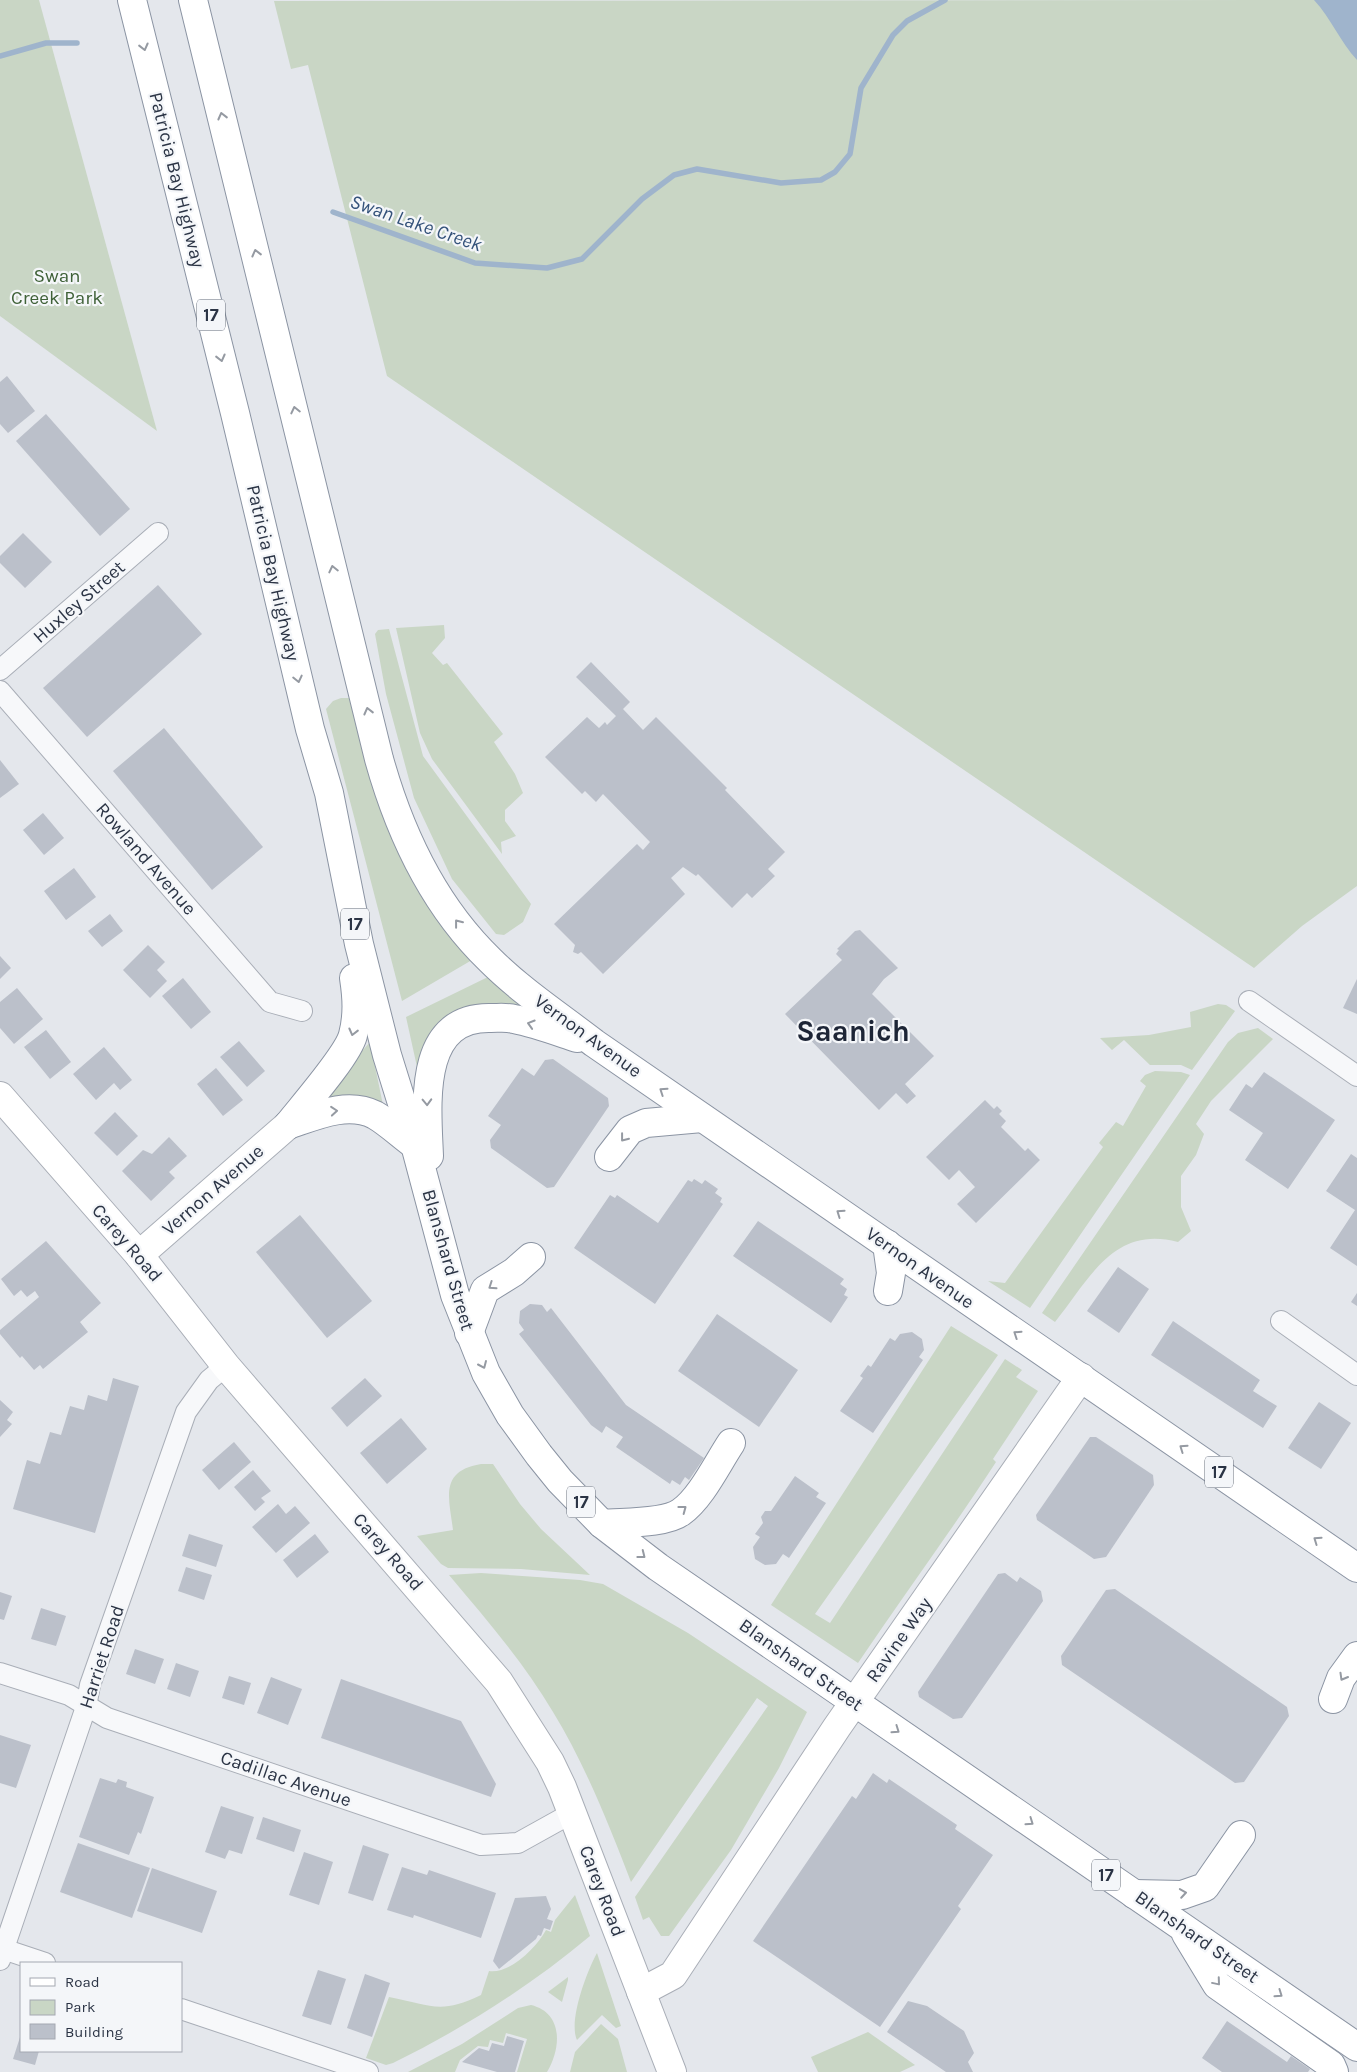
<svg xmlns="http://www.w3.org/2000/svg" width="1357" height="2072" viewBox="0 0 1357 2072" font-family="Karla,sans-serif">
  <rect width="100%" height="100%" fill="#e4e7ec"/>
  <!-- green -->
  <g fill="#c9d6c5">
    <polygon points="0,0 39,0 157,431 0,316"/>
    <polygon points="1357,0 1357,886 1302,926 1254,968 387,376 308,65 291,69 274,1"/>
    <polygon points="444,625 445,638 432,653 443,665 447,663 503,734 494,742 515,774 523,793 505,810 505,821 516,836 501,842 502,854 432,759 420,733 396,628"/>
    <polygon points="389,629 423,756 531,904 523,922 504,935 496,934 452,879 414,798 386,694 375,634 378,630"/>
    <path d="M341 698H349L351 704C367 752 379 803 398 850 414 891 441 929 472 960L402 1001 326 709 333 701Z"/>
    <polygon points="490,976 528,1010 487,1007 421,1085 406,1017"/>
    <polygon points="1218,1004 1226,1005 1235,1011 1192,1070 1181,1065 1150,1065 1124,1040 1112,1050 1100,1038 1149,1035 1191,1027 1190,1012"/>
    <path d="M1258 1028 1273 1039 1211 1101 1196 1124 1204 1134 1196 1155 1181 1176V1207L1191 1231 1178 1242C1114 1225 1090 1278 1055 1322L1042 1313 1228 1042 1238 1033Z"/>
    <path d="M370 1042 383 1105C362 1093 342 1095 319 1100Z"/>
    <polygon points="1155,1071 1181,1072 1190,1075 1030,1308 988,1281 1005,1283 1103,1147 1099,1143 1116,1122 1123,1126 1146,1086 1140,1081 1145,1075"/>
    <path d="M951 1326 998 1355 815 1614 830 1623 1005 1359 1022 1370 1016 1377 1038 1391 993 1459 996 1462C952 1530 903 1596 858 1663L771 1605Z"/>
    <path d="M481 1464H493L520 1504 541 1529 590 1575 521 1569 448 1568 441 1564 417 1536 453 1530C449 1498 439 1471 481 1464Z"/>
    <path d="M481 1573 580 1580 603 1584 688 1633 807 1712 779 1768 731 1850 669 1936H661L649 1917 643 1920 635 1897 768 1706 757 1698 631 1882C610 1827 584 1762 553 1712 524 1663 486 1619 449 1575Z"/>
    <path d="M575 1895 590 1936C529 1987 464 2028 393 2063L386 2065 366 2058 389 1997C431 2005 440 2015 481 1995L489 1971C510 1974 536 1948 546 1930L551 1932 555 1920Z"/>
    <path d="M597 1953 621 2026 616 2028 602 2015 577 2040C568 2021 587 1971 597 1953Z"/>
    <polygon points="568,1977 568,1980 562,2002 548,1992"/>
    <path d="M531 2005C564 2013 561 2049 547 2072H517L527 2039 506 2033 503 2043 490 2040 488 2047 478 2046 460 2060 455 2072H408L462 2044 518 2008Z"/>
    <polygon points="601,2024 618,2039 627,2072 570,2072 575,2052"/>
    <polygon points="868,2032 915,2065 900,2072 818,2072 811,2057"/>
  </g>
  <!-- water -->
  <path fill="#9fb4cc" d="M1314 0H1357V60C1340 42 1331 18 1314 0Z"/>
  <g fill="none" stroke-linecap="round" stroke-linejoin="round">
    <!-- stream -->
    <g stroke="#9fb4cc" stroke-width="5.5">
      <polyline points="0,56 46,43 77,43"/>
      <polyline points="333,212 475,263 547,268 582,259 642,199 674,175 697,169 781,183 821,180 835,172 850,154 861,88 893,35 907,21 945,0"/>
    </g>
  </g>
  <!-- building -->
  <g fill="#bbc0ca">
    <polygon points="7,376 35,411 8,433 0,424 0,382"/>
    <polygon points="46,414 130,509 100,536 16,441"/>
    <polygon points="23,533 52,562 25,588 0,563 0,556"/>
    <polygon points="158,585 202,634 87,737 43,688"/>
    <polygon points="591,662 630,702 623,709 643,730 656,717 727,788 725,790 785,852 768,869 775,876 752,898 747,893 732,908 698,874 696,876 683,867 671,878 685,894 603,974 581,952 578,954 573,952 575,945 554,924 637,844 643,850 650,842 603,794 596,802 585,791 582,794 545,757 587,717 599,728 605,722 607,725 616,716 576,677"/>
    <polygon points="164,728 263,847 212,890 113,771"/>
    <polygon points="0,760 19,784 0,798"/>
    <polygon points="43,813 64,838 44,855 23,830"/>
    <polygon points="74,868 96,897 66,920 44,891"/>
    <polygon points="110,914 123,931 102,947 88,931"/>
    <polygon points="860,930 898,968 884,979 872,994 934,1056 905,1084 916,1096 907,1104 896,1093 879,1110 785,1014 842,960 836,954 839,950 837,949 855,931"/>
    <polygon points="148,945 165,962 157,970 167,981 150,998 123,970"/>
    <polygon points="0,956 11,968 0,979"/>
    <polygon points="183,978 211,1012 191,1029 162,996"/>
    <polygon points="1357,979 1357,1014 1343,1008"/>
    <polygon points="17,988 43,1019 14,1044 0,1028 0,1002"/>
    <polygon points="46,1030 71,1062 50,1079 24,1047"/>
    <polygon points="239,1041 265,1071 247,1087 220,1057"/>
    <polygon points="104,1047 132,1080 120,1090 114,1083 96,1100 73,1074"/>
    <polygon points="553,1059 608,1098 609,1106 554,1187 547,1188 491,1148 490,1140 501,1125 488,1116 522,1068 534,1076 545,1060"/>
    <polygon points="216,1068 243,1100 223,1116 197,1084"/>
    <polygon points="1264,1072 1335,1120 1288,1189 1245,1160 1263,1133 1229,1110 1246,1084 1252,1088"/>
    <polygon points="985,1100 994,1109 997,1106 1002,1111 999,1114 1006,1121 1001,1127 1025,1151 1028,1148 1040,1160 976,1223 957,1204 975,1187 959,1170 949,1180 926,1157"/>
    <polygon points="115,1112 138,1136 117,1156 94,1133"/>
    <polygon points="169,1137 187,1156 169,1172 175,1178 151,1201 122,1171 143,1150 152,1154"/>
    <polygon points="1351,1154 1357,1158 1357,1266 1330,1248 1355,1210 1326,1191"/>
    <polygon points="694,1179 702,1184 705,1180 718,1189 715,1193 722,1198 720,1202 723,1204 655,1304 574,1248 610,1195 615,1198 617,1195 658,1223 688,1180 692,1182"/>
    <polygon points="300,1215 372,1301 327,1338 256,1252"/>
    <polygon points="758,1221 844,1279 840,1284 847,1289 844,1295 848,1297 831,1323 733,1256"/>
    <polygon points="46,1241 101,1303 80,1322 88,1332 43,1369 40,1365 34,1370 22,1356 20,1358 0,1334 0,1330 39,1297 35,1291 27,1297 21,1290 14,1296 1,1279"/>
    <polygon points="1118,1267 1149,1289 1119,1333 1087,1311"/>
    <polygon points="1357,1293 1357,1306 1351,1302"/>
    <polygon points="530,1304 542,1305 547,1312 551,1308 626,1405 704,1458 689,1480 685,1477 680,1485 672,1480 670,1484 616,1447 623,1437 606,1426 602,1433 591,1425 519,1334 524,1330 519,1323 520,1311"/>
    <polygon points="717,1314 798,1370 759,1427 678,1371"/>
    <polygon points="1173,1321 1260,1380 1253,1391 1277,1406 1263,1428 1151,1355"/>
    <polygon points="912,1332 922,1339 924,1350 919,1357 923,1360 873,1433 840,1411 863,1378 860,1376 868,1365 871,1367 890,1338 895,1341 900,1334"/>
    <polygon points="113,1378 139,1386 95,1533 13,1509 27,1460 40,1464 50,1432 61,1435 70,1406 84,1410 88,1395 107,1401"/>
    <polygon points="365,1378 382,1396 347,1427 331,1408"/>
    <polygon points="0,1400 13,1412 7,1420 12,1424 0,1437"/>
    <polygon points="1319,1402 1351,1423 1321,1469 1288,1448"/>
    <polygon points="401,1418 427,1449 387,1484 360,1453"/>
    <polygon points="1090,1437 1096,1437 1153,1475 1154,1485 1106,1557 1094,1559 1037,1520 1036,1515"/>
    <polygon points="234,1442 251,1462 219,1490 202,1470"/>
    <polygon points="253,1470 271,1491 261,1498 265,1502 255,1511 234,1487"/>
    <polygon points="795,1476 819,1493 816,1497 826,1503 789,1558 783,1554 776,1564 765,1565 755,1559 753,1547 760,1537 755,1534 763,1523 761,1517 765,1511 771,1511"/>
    <polygon points="278,1504 286,1514 295,1506 310,1523 276,1553 252,1527"/>
    <polygon points="189,1534 223,1545 216,1567 182,1556"/>
    <polygon points="315,1534 329,1552 297,1578 283,1560"/>
    <polygon points="186,1567 212,1575 204,1600 178,1591"/>
    <polygon points="1005,1573 1017,1582 1020,1577 1041,1591 1043,1601 962,1718 953,1719 919,1697 918,1692 998,1574"/>
    <polygon points="1115,1589 1287,1707 1289,1716 1244,1782 1235,1783 1062,1665 1061,1656 1106,1590"/>
    <polygon points="0,1592 12,1596 4,1620 0,1619"/>
    <polygon points="41,1608 66,1616 56,1646 31,1639"/>
    <polygon points="135,1649 164,1659 155,1684 126,1674"/>
    <polygon points="176,1663 199,1671 190,1697 167,1689"/>
    <polygon points="229,1676 251,1683 244,1705 222,1698"/>
    <polygon points="271,1677 302,1689 288,1725 257,1713"/>
    <polygon points="341,1679 461,1721 496,1784 491,1797 321,1738"/>
    <polygon points="0,1735 31,1745 16,1788 0,1783"/>
    <polygon points="873,1773 887,1783 889,1779 957,1825 955,1829 993,1855 958,1906 961,1909 880,2027 753,1941 852,1796 856,1799"/>
    <polygon points="100,1778 116,1783 118,1779 127,1782 126,1787 154,1797 141,1834 138,1832 129,1855 79,1837"/>
    <polygon points="221,1806 254,1817 242,1854 229,1850 225,1859 205,1852"/>
    <polygon points="263,1817 301,1830 294,1852 256,1839"/>
    <polygon points="78,1843 150,1868 132,1918 60,1892"/>
    <polygon points="363,1845 389,1854 373,1901 348,1893"/>
    <polygon points="304,1852 333,1862 319,1905 289,1895"/>
    <polygon points="402,1867 427,1875 429,1870 496,1893 481,1938 414,1915 413,1918 387,1910"/>
    <polygon points="152,1868 217,1891 202,1933 137,1911"/>
    <polygon points="546,1896 551,1909 547,1919 553,1921 550,1930 544,1928 541,1936 538,1935 536,1939 499,1969 493,1961 515,1898"/>
    <polygon points="318,1970 346,1979 331,2025 302,2016"/>
    <polygon points="365,1974 390,1983 372,2037 347,2028"/>
    <polygon points="908,2001 927,2006 964,2031 974,2053 968,2062 973,2072 946,2072 887,2032"/>
    <polygon points="1227,2021 1287,2062 1291,2056 1310,2069 1308,2072 1222,2072 1202,2058"/>
    <polygon points="21,2034 21,2051 39,2051 35,2065 13,2059"/>
    <polygon points="507,2036 524,2041 515,2072 497,2072 462,2062 479,2048 489,2051 492,2043 504,2046"/>
  </g>
  <g fill="none" stroke-linecap="round" stroke-linejoin="round">
    <!-- street casing -->
    <g stroke="#a9aeb7" stroke-width="22">
      <g id="street">
        <polyline points="0,670 158,533"/>
        <polyline points="0,691 270,1002 302,1011"/>
        <polyline points="1249,1001 1357,1076"/>
        <polyline points="1281,1321 1357,1375"/>
        <polyline points="0,1673 69,1695 107,1718 481,1845 518,1843 572,1813"/>
        <polyline points="0,1948 45,1963"/>
        <polyline points="0,1960 86,1707 90,1685 186,1412 209,1380 226,1366"/>
        <polyline points="181,2009 368,2072"/>
      </g>
    </g>
    <!-- secondary casing -->
    <g stroke="#a9aeb7" stroke-width="30">
      <g id="secondary">
        <polyline points="0,1096 139,1255 226,1366 499,1682 550,1762 562,1787 672,2072"/>
        <polyline points="139,1255 288,1125"/>
        <polyline points="641,1992 673,1975 837,1727 1081,1377"/>
      </g>
    </g>
    <!-- highway casing -->
    <g stroke="#8b94a3" stroke-width="30">
      <g id="highway">
        <polyline points="132,0 235,413 310,729 329,793 359,944 387,1055 415,1145 455,1295 486,1373 510,1415 539,1455 560,1481 602,1524 658,1567 1357,2047"/>
        <path d="M193 0 379 759C400 834 433 905 490 960 521 991 559 1016 594 1043L1357 1568"/>
        <path d="M288 1125C303 1106 348 1055 353 1035 358 1015 357 998 354 978"/>
        <path d="M288 1125C315 1116 347 1101 375 1115 389 1123 402 1136 415 1145"/>
        <path d="M429 1156C427 1105 417 1016 491 1018 499 1018 507 1017 514 1019 535 1023 556 1031 577 1038"/>
        <polyline points="609,1157 630,1130 646,1123 702,1118"/>
        <polyline points="887,1244 891,1273 888,1291"/>
        <polyline points="469,1333 485,1290 514,1272 531,1257"/>
        <path d="M602 1524C623 1522 665 1524 681 1512 701 1498 717 1464 731 1443"/>
        <polyline points="1333,1699 1341,1678 1357,1656"/>
        <polyline points="1134,1894 1182,1895 1205,1887 1241,1835"/>
        <polyline points="1186,1934 1217,1985 1331,2065 1334,2072"/>
      </g>
    </g>
    <!-- street -->
    <use href="#street" stroke="#f7f8fa" stroke-width="20"/>
    <!-- secondary -->
    <use href="#secondary" stroke="#fff" stroke-width="28"/>
    <!-- highway -->
    <use href="#highway" stroke="#fff" stroke-width="28"/>
  </g>
  <!-- one-way arrows -->
  <defs><path id="oneway-chevron" d="M-2-3.5L2.5 0L-2 3.5" fill="none" stroke-width="1.6" stroke-linecap="round" stroke-linejoin="round" transform="scale(1.25)"/></defs>
  <g stroke="#959aa2">
    <use href="#oneway-chevron" transform="translate(144 47) rotate(76)"/>
    <use href="#oneway-chevron" transform="translate(222 116) rotate(-104)"/>
    <use href="#oneway-chevron" transform="translate(256 253) rotate(-104)"/>
    <use href="#oneway-chevron" transform="translate(221 358) rotate(76)"/>
    <use href="#oneway-chevron" transform="translate(295 410) rotate(-103)"/>
    <use href="#oneway-chevron" transform="translate(333 569) rotate(-103)"/>
    <use href="#oneway-chevron" transform="translate(298 679) rotate(77)"/>
    <use href="#oneway-chevron" transform="translate(368 711) rotate(-104)"/>
    <use href="#oneway-chevron" transform="translate(458 923) rotate(-128)"/>
    <use href="#oneway-chevron" transform="translate(531 1024) rotate(-163)"/>
    <use href="#oneway-chevron" transform="translate(353 1032) rotate(104)"/>
    <use href="#oneway-chevron" transform="translate(663 1091) rotate(-146)"/>
    <use href="#oneway-chevron" transform="translate(427 1102) rotate(88)"/>
    <use href="#oneway-chevron" transform="translate(334 1111) rotate(-5)"/>
    <use href="#oneway-chevron" transform="translate(624 1138) rotate(128)"/>
    <use href="#oneway-chevron" transform="translate(840 1213) rotate(-145)"/>
    <use href="#oneway-chevron" transform="translate(492 1286) rotate(146)"/>
    <use href="#oneway-chevron" transform="translate(1017 1334) rotate(-146)"/>
    <use href="#oneway-chevron" transform="translate(483 1365) rotate(66)"/>
    <use href="#oneway-chevron" transform="translate(1183 1448) rotate(-145)"/>
    <use href="#oneway-chevron" transform="translate(683 1509) rotate(-37)"/>
    <use href="#oneway-chevron" transform="translate(1317 1540) rotate(-145)"/>
    <use href="#oneway-chevron" transform="translate(642 1555) rotate(38)"/>
    <use href="#oneway-chevron" transform="translate(1343 1677) rotate(120)"/>
    <use href="#oneway-chevron" transform="translate(896 1730) rotate(35)"/>
    <use href="#oneway-chevron" transform="translate(1030 1822) rotate(35)"/>
    <use href="#oneway-chevron" transform="translate(1183 1893) rotate(-9)"/>
    <use href="#oneway-chevron" transform="translate(1217 1982) rotate(50)"/>
    <use href="#oneway-chevron" transform="translate(1279 1994) rotate(35)"/>
  </g>
  <g text-anchor="middle" dominant-baseline="central" stroke-width="4.5" stroke-linejoin="round" paint-order="stroke">
    <!-- shield labels -->
    <g fill="#f4f6f9" stroke="#676e7b" stroke-width="1">
      <rect x="197" y="299.5" width="28" height="31" rx="4"/>
      <rect x="341" y="908.5" width="28" height="31" rx="4"/>
      <rect x="1205" y="1456.5" width="28" height="31" rx="4"/>
      <rect x="567" y="1486.5" width="28" height="31" rx="4"/>
      <rect x="1092" y="1859.5" width="28" height="31" rx="4"/>
    </g>
    <g font-size="18" font-weight="bold" fill="#2b3445">
      <text x="211" y="315">17</text>
      <text x="355" y="924">17</text>
      <text x="1219" y="1472">17</text>
      <text x="581" y="1502">17</text>
      <text x="1106" y="1875">17</text>
    </g>
    <!-- street labels -->
    <g font-size="19" fill="#2b3445" stroke="#f4f6f9">
      <text transform="translate(177 180) rotate(76)">Patricia Bay Highway</text>
      <text transform="translate(273 573) rotate(77)">Patricia Bay Highway</text>
      <text transform="translate(79 602) rotate(-41)">Huxley Street</text>
      <text transform="translate(146 859) rotate(49)">Rowland Avenue</text>
      <text transform="translate(588 1036) rotate(36)">Vernon Avenue</text>
      <text transform="translate(213 1190) rotate(-41)">Vernon Avenue</text>
      <text transform="translate(127 1243) rotate(49)">Carey Road</text>
      <text transform="translate(448 1260) rotate(74)">Blanshard Street</text>
      <text transform="translate(920 1268) rotate(35)">Vernon Avenue</text>
      <text transform="translate(388 1552) rotate(49)">Carey Road</text>
      <text transform="translate(899 1640) rotate(-55)">Ravine Way</text>
      <text transform="translate(102 1657) rotate(-72)">Harriet Road</text>
      <text transform="translate(801 1665) rotate(35)">Blanshard Street</text>
      <text transform="translate(286 1779) rotate(19)">Cadillac Avenue</text>
      <text transform="translate(602 1891) rotate(69)">Carey Road</text>
      <text transform="translate(1197 1937) rotate(35)">Blanshard Street</text>
    </g>
    <!-- park labels -->
    <g font-size="19" fill="#3f6138" stroke="#f4f6f9">
      <text x="57" y="276">Swan<tspan x="57" dy="22">Creek Park</tspan></text>
    </g>
    <!-- water labels -->
    <g font-size="20" font-style="italic" fill="#34527a" stroke="#f4f6f9">
      <text transform="translate(416 223) rotate(19)">Swan Lake Creek</text>
    </g>
    <!-- town labels -->
    <g font-size="29" font-weight="bold" fill="#1d2536" stroke="#f4f6f9">
      <text x="853" y="1031">Saanich</text>
    </g>
  </g>
  <!-- legend -->
  <rect x="20" y="1962" width="162" height="90" fill="#f4f6f9" stroke="#a4a8b1"/>
  <rect x="30" y="1978" width="25" height="8" fill="#ffffff" stroke="#a4a8b1"/>
  <text x="65" y="1987" font-size="15" fill="#2b3445">Road</text>
  <rect x="30" y="2000" width="25" height="15" fill="#c9d6c5" stroke="#a4a8b1"/>
  <text x="65" y="2012" font-size="15" fill="#2b3445">Park</text>
  <rect x="30" y="2024" width="25" height="15" fill="#bbc0ca" stroke="#a4a8b1"/>
  <text x="65" y="2037" font-size="15" fill="#2b3445">Building</text>
</svg>
